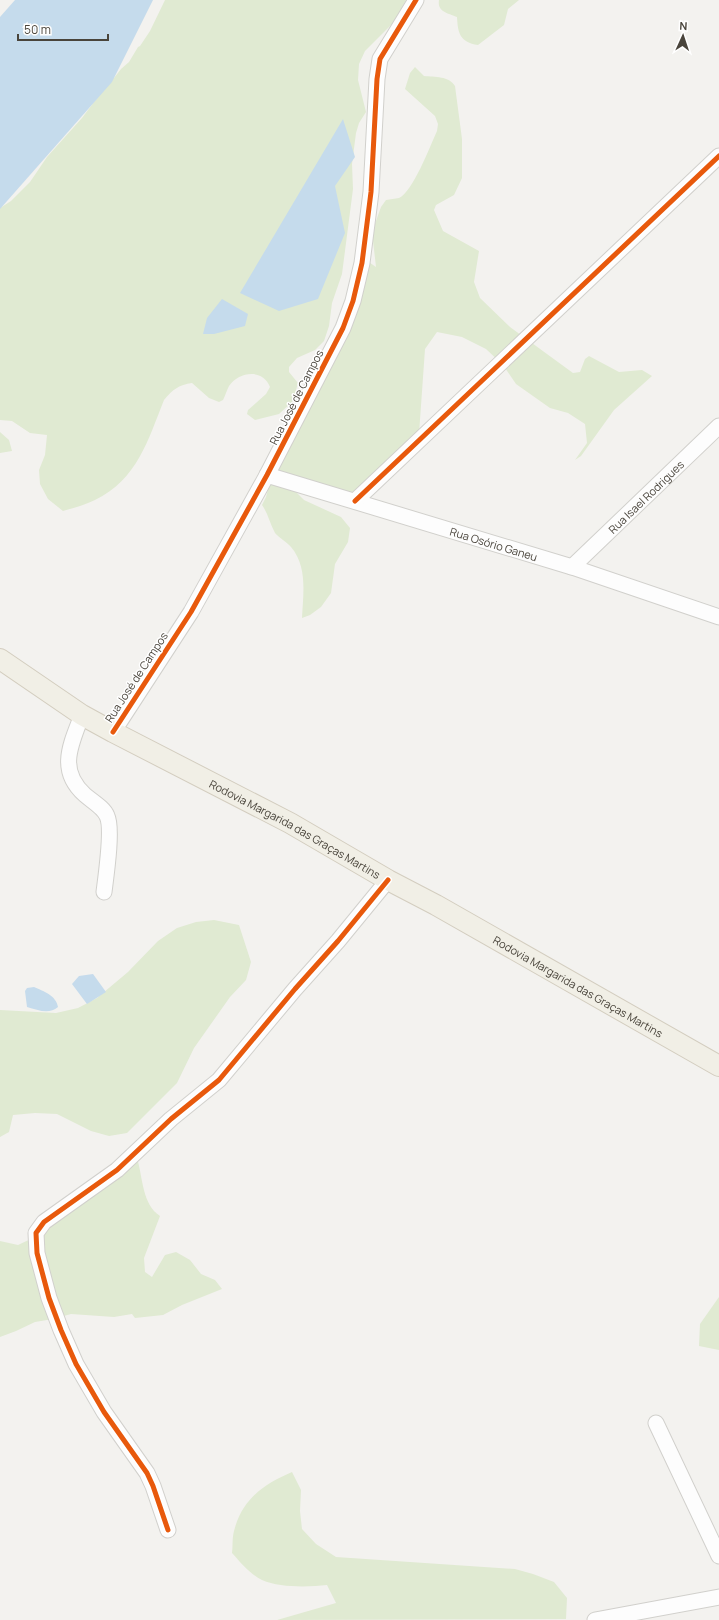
<svg xmlns="http://www.w3.org/2000/svg" width="719" height="1620" viewBox="0 0 719 1620" font-family="Manrope,sans-serif">
  <rect width="100%" height="100%" fill="#f3f2ef"/>
  <!-- green -->
  <g fill="#e0ead2">
    <path d="M165 0H406L394 22 365 51 359 64 358 80 366 112 359 123 356 133 352 164 353 189 342 274 332 303 329 326 324 341 315 350 297 358 289 367V372L298 383 293 401 279 414 255 420 247 414 248 410 266 394 270 387C263 369 240 371 229 386 227 390 225 396 223 400L219 402 209 398 192 383C179 385 173 389 164 400 148 440 137 480 95 500 85 505 73 508 63 511L48 499 40 484 39 470 45 455 47 435 30 433 12 421 0 420V208L11 201 30 182 47 157 82 118 112 78H114L121 69 129 62 138 47 140 46 150 31Z"/>
    <path d="M439 0H519L508 9 504 25 478 45C460 42 458 34 457 17 448 13 437 12 439 0Z"/>
    <path d="M415 67 424 76C435 77 449 76 455 86L462 139V178L454 195 436 205 434 210 443 231 479 251 474 282 480 298 510 327 573 373 580 372 585 359 589 356 619 372 642 370 652 376 614 410 581 456 575 460 587 443 585 424 568 413 550 408 516 384 503 365 486 349 462 337 437 332 425 349 419 434 362 489 341 495 296 492 304 500 341 517 350 528 348 542 335 564 331 593 321 607 310 615 302 618C303 595 308 567 291 547 287 542 279 538 275 533 270 524 268 513 262 505L266 497 276 459 329 353 363 258 376 267 372 232 381 207 386 200C390 199 395 199 399 198 413 192 430 146 437 131L438 124 435 116 405 89 410 73Z"/>
    <polygon points="0,432 9,440 12,451 0,453"/>
    <polygon points="214,920 239,925 251,962 246,980 230,997 194,1048 177,1083 127,1133 109,1136 91,1131 57,1114 35,1113 13,1115 9,1132 0,1137 0,1010 56,1013 78,1008 97,998 128,972 158,941 177,928 196,922"/>
    <path d="M137 1158C143 1178 142 1204 160 1216L144 1258 145 1272 152 1277 165 1255 176 1252 190 1260 201 1274 215 1280 222 1289 182 1305 163 1315 135 1318 132 1314 114 1317 71 1314 53 1319 35 1322 16 1331 0 1337V1241L18 1245 37 1236Z"/>
    <polygon points="719,1297 719,1350 699,1346 700,1324"/>
    <path d="M292 1472 301 1490 300 1511 302 1529 316 1544 336 1557 515 1569 533 1574 554 1582 567 1598 566 1619 277 1620 336 1603 327 1585C309 1587 280 1588 262 1580 250 1574 241 1563 232 1553 233 1546 232 1538 234 1531 242 1499 264 1484 292 1472Z"/>
  </g>
  <!-- water -->
  <g fill="#c5dbec">
    <polygon points="15,0 153,0 112,82 0,209 0,17"/>
    <polygon points="343,119 355,157 335,186 345,233 318,299 279,311 240,293"/>
    <polygon points="222,299 248,314 245,326 214,334 203,334 207,318"/>
    <polygon points="93,974 106,992 87,1004 72,984 79,976"/>
    <path d="M34 987C43 991 56 995 58 1007 49 1015 38 1010 27 1007L25 991 27 988Z"/>
  </g>
  <g fill="none" stroke-linecap="round" stroke-linejoin="round">
    <!-- minor casing -->
    <g stroke="#d1d0cc" stroke-width="17">
      <g id="minor">
        <path id="s1" d="M267 475 572 567 719 617"/>
        <polyline points="355,501 719,156"/>
        <path id="s2" d="M572 567 719 426"/>
        <path d="M82 715C71 744 57 770 85 795 92 801 104 808 107 816 113 828 106 876 104 892"/>
        <polyline points="113,732 191,612 267,475 343,328 353,301 362,263 371,192 377,79 380,59 416,0"/>
        <polyline points="656,1423 719,1556"/>
        <polyline points="168,1530 153,1486 147,1473 104,1412 76,1364 61,1330 49,1298 37,1253 36,1233 44,1222 117,1170 171,1119 219,1080 295,989 338,941 388,880"/>
        <polyline points="595,1620 719,1597"/>
      </g>
    </g>
    <!-- major casing -->
    <g stroke="#d3cdbf" stroke-width="22">
      <g id="major">
        <path id="s3" d="M0 659 82 715 113 732 290 823 388 880 436 905 719 1066"/>
      </g>
    </g>
    <!-- minor -->
    <use href="#minor" stroke="#fdfdfd" stroke-width="15"/>
    <!-- major -->
    <use href="#major" stroke="#f1efe6" stroke-width="20"/>
    <!-- cycleway casing -->
    <g stroke="#fff" stroke-width="8">
      <g id="cycleway">
        <polyline points="355,501 719,156"/>
        <polyline points="113,732 191,612 267,475 343,328 353,301 362,263 371,192 377,79 380,59 416,0"/>
        <polyline points="168,1530 153,1486 147,1473 104,1412 76,1364 61,1330 49,1298 37,1253 36,1233 44,1222 117,1170 171,1119 219,1080 295,989 338,941 388,880"/>
      </g>
    </g>
    <!-- cycleway -->
    <use href="#cycleway" stroke="#e8590c" stroke-width="5"/>
  </g>
  <g text-anchor="middle" dominant-baseline="central" stroke-width="3" stroke-linejoin="round" paint-order="stroke">
    <!-- street labels -->
    <g font-size="11" fill="#49443b" stroke="#fff">
      <text transform="translate(296 397) rotate(-63)">Rua José de Campos</text>
      <text stroke="none"><textPath href="#s2" startOffset="102">Rua Isael Rodrigues</textPath></text>
      <text stroke="none"><textPath href="#s1" startOffset="237">Rua Osório Ganeu</textPath></text>
      <text transform="translate(136 677) rotate(-57)">Rua José de Campos</text>
      <text stroke="none"><textPath href="#s3" startOffset="341">Rodovia Margarida das Graças Martins</textPath></text>
      <text stroke="none"><textPath href="#s3" startOffset="665">Rodovia Margarida das Graças Martins</textPath></text>
    </g>
  </g>
  <!-- north arrow -->
  <g transform="translate(683 36) rotate(3)" stroke="#ffffff" stroke-width="3" paint-order="stroke">
  <path d="M0-3L7 15L0 10L-7 15Z" fill="#49443b"/>
  <text y="-6" font-size="11" font-weight="bold" text-anchor="middle" fill="#49443b">N</text>
  </g>
  <!-- scale -->
  <path d="M18 34v6h90v-6" fill="none" stroke="#49443b" stroke-width="2"/>
  <text x="24" y="34" font-size="12" fill="#49443b" stroke="#ffffff" stroke-width="3" paint-order="stroke">50 m</text>
</svg>
